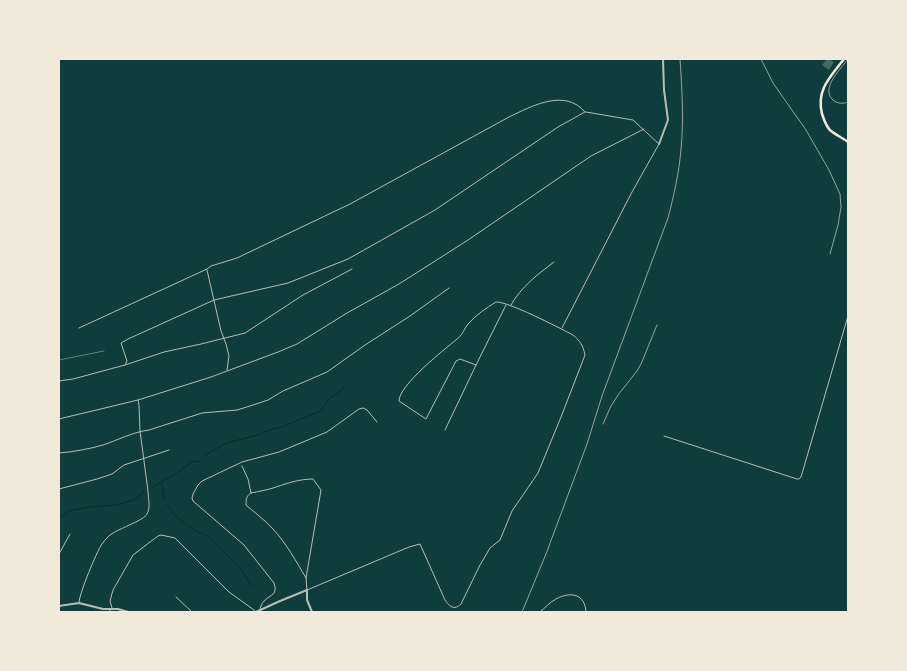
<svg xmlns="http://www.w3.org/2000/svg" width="907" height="671" viewBox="0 0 907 671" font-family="'IBM Plex Sans',sans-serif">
  <rect width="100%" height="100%" fill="#0f3d3e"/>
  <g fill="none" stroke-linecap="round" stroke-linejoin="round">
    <!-- stream -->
    <g stroke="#0a2a2b" stroke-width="1">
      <polyline points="204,456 226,443 258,435 266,431 282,427 320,411 331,397 340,392 343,387"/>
      <polyline points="161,482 165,499"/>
      <polyline points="151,488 175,474 192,462 200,461"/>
      <polyline points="167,504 173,513 182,522 196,531 209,537 217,544 243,572 251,586"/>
      <polyline points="59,518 68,511 90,507 116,505 137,499 144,491"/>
    </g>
  </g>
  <!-- building -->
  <polygon fill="#486865" points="827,59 829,59 834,62 829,70 822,65"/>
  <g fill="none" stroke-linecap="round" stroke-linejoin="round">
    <!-- service -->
    <polyline stroke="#b8beb3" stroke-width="0.5" points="59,360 104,351"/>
    <!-- minor -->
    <g stroke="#b8beb3" stroke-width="1">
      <polyline points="207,270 221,331 226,344 229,356 227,370"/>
      <path d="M511 305C521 287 538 274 554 262"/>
      <path d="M79 328 207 269 211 266 237 258 350 204 509 117C532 106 565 88 585 112"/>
      <polyline points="562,328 632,192 659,144 633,120 586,112"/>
      <polyline points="125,365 127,361 121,343 128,339 214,300 288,283 348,259 435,210 558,127 585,112"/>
      <polyline points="59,381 73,379 125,365 164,352 201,344 245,333 303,295 352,269"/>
      <polyline points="59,419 138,400 211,377 278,352 297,344 347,313 399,284 468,240 591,156 644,129"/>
      <polyline points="445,430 476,365 506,305"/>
      <polyline points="664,436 797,479 799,479 801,477 848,316"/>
      <path d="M59 453C73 452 89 449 103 445 118 440 133 432 149 430L202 413 237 410 250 406 268 400 283 391 327 372 365 345 410 316 449 288"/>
      <polyline points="242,466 248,479 251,493"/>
      <polyline points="59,489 97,479 112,474 124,465 169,450"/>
      <polyline points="59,554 70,534"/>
      <path d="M306 578C296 561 286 543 273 529 265 520 255 513 246 505 246 500 246 496 251 493 260 491 268 490 276 487 288 483 300 479 313 479L321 490 306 578 307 590 409 547 420 544 445 600C449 606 454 611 461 604L480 565 490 548 500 540 512 511 538 473 561 417 585 355C583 345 580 341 573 335 560 328 507 301 496 302 486 308 476 315 468 324 464 329 462 336 457 339 444 350 399 385 399 401L426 419 456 361 460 359 476 365"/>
      <polyline points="176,597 192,612"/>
      <path d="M79 602C80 592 96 553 102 544 105 540 109 535 113 533 121 528 144 520 147 514 151 507 148 498 148 491L140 431 139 405 138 400"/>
      <path d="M260 609C261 606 262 603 264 601 271 594 278 595 274 583L244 545 193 501 192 498 193 494 198 485 202 481 242 462 279 452 327 432 359 409 363 408 367 410 377 422"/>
      <polyline points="109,612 112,608 110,601 113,590 133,555 150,542 158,536 161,535 175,538 229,592 254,610 255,612"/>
      <path d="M540 612C545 608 550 602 556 599 571 591 585 594 586 612"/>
    </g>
    <!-- tertiary -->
    <g stroke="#b8beb3" stroke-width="2">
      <polyline points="659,144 668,120 664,90 663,59"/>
      <polyline points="59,606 79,603 103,609 118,609 128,612"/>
      <polyline points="256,612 280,601 307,590 307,600 312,612"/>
    </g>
    <!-- secondary -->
    <path stroke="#f1e9da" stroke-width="2.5" d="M844 59C830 77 816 90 822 114 824 120 827 128 831 131 836 135 843 138 848 142"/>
    <!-- tram -->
    <path stroke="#97a49c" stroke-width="1" d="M848 59C841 69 820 88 833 100 838 104 843 104 848 102"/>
    <!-- rail -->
    <g stroke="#97a49c" stroke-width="1">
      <polyline points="761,59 773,83 806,130 829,170 840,194 841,207 838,225 830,254"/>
      <polyline points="603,424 611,406 618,395 637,371 641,364 657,325"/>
      <path d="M522 612 546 554 587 444 602 396 668 218C674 195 679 173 681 149 684 119 682 89 680 59"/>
    </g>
  </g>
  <!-- border -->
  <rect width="907" height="671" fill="none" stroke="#f1e9da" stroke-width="120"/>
</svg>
